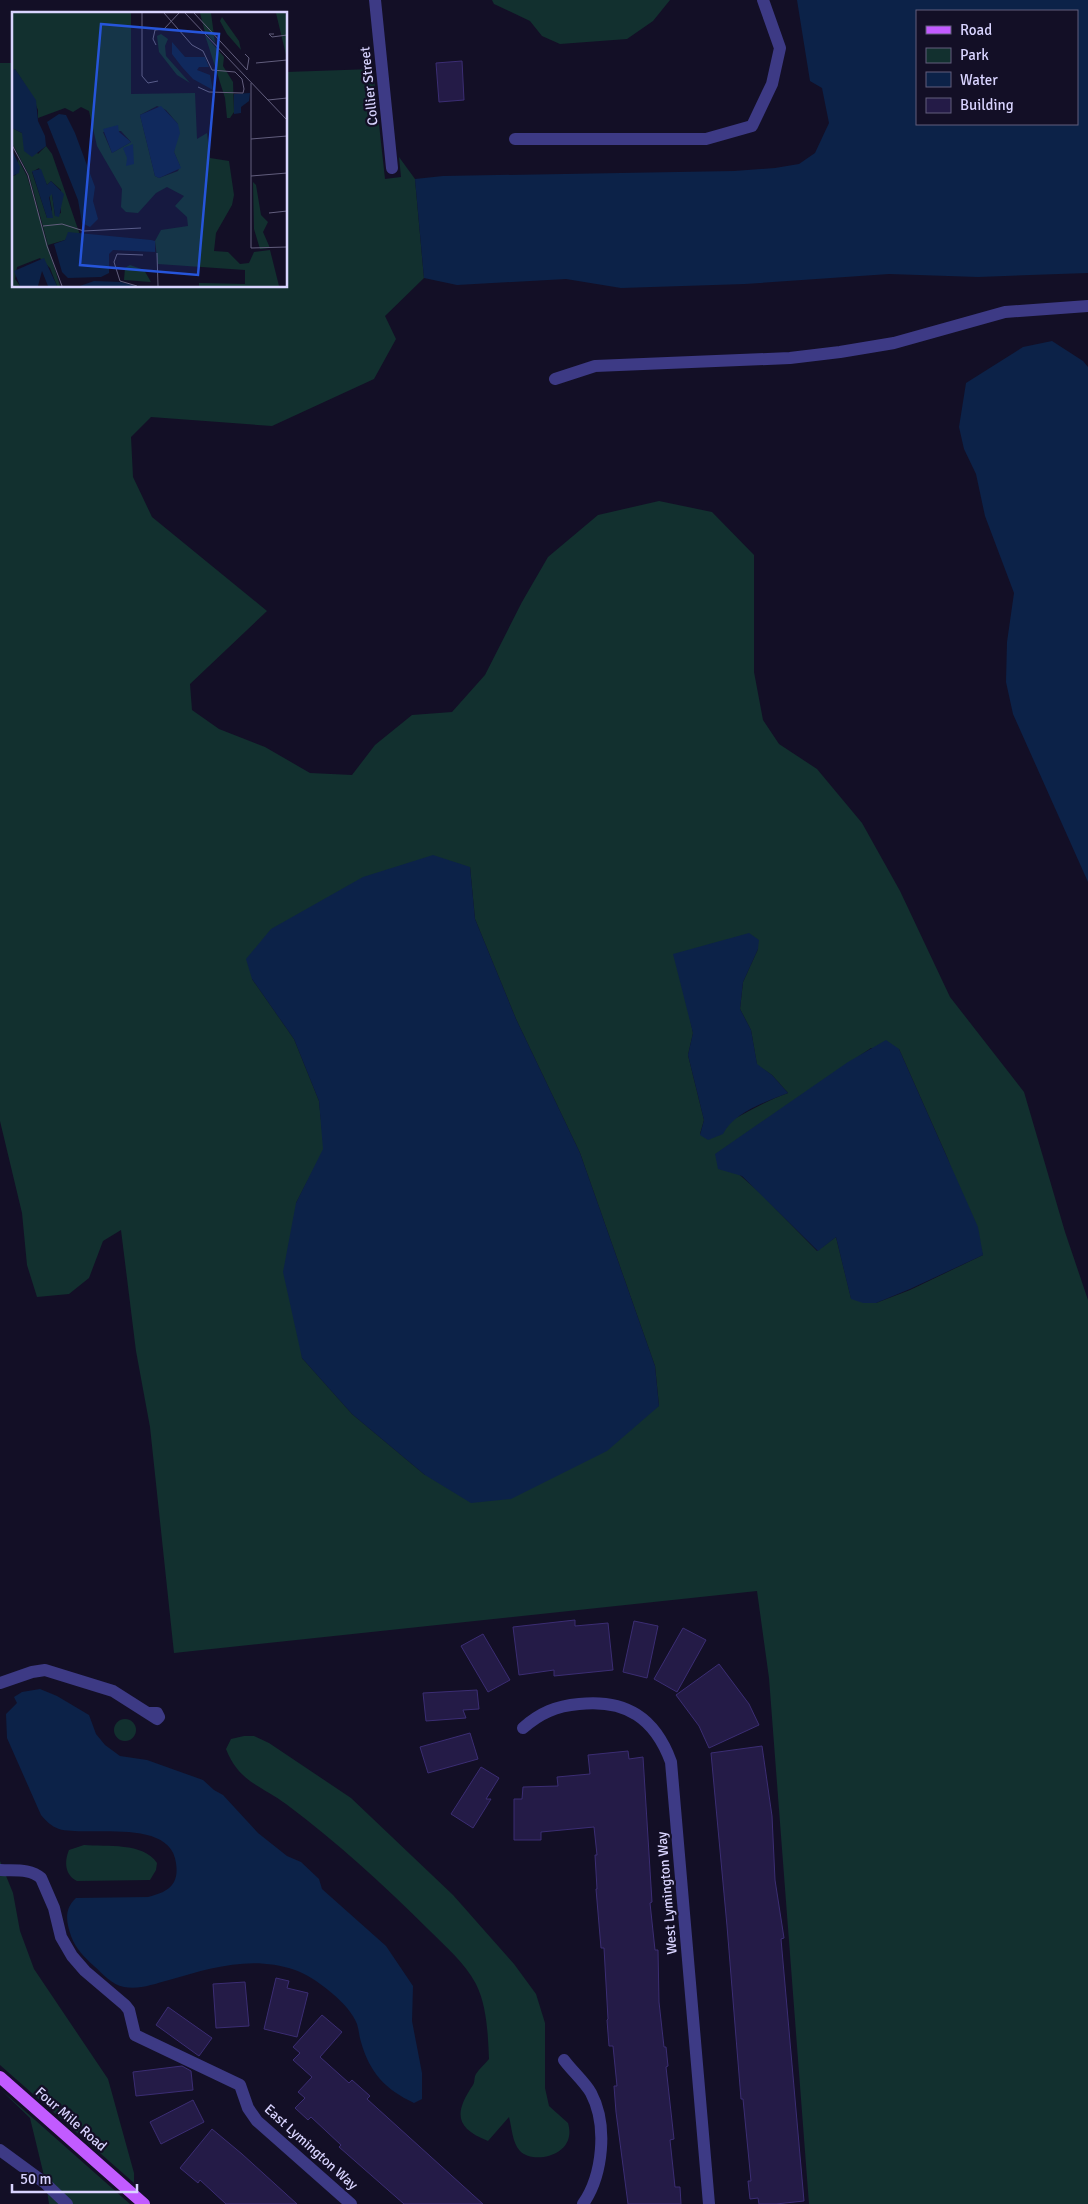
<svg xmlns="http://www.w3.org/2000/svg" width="1088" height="2204" viewBox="0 0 1088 2204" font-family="Signika,sans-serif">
  <rect width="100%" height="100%" fill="#130f26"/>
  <!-- green -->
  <g fill="#12302f" fill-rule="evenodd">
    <polygon points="492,0 670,0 653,21 627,39 560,44 542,36 530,21 494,4"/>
    <path d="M0 63H14V286H286V72L373 69 385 179 401 177 399 157 415 179 424 278 385 316 396 339 374 379 272 426 151 417 131 437 133 477 152 517 267 611 190 684 192 710 219 729 265 747 310 773 352 775 375 745 412 715 452 712 485 675 522 602 548 557 598 515 659 501 712 512 754 555V672L763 720 779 744 817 769 862 823 900 891 950 997 1024 1092 1065 1232 1088 1300V2204H809L769 1678 757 1591 174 1653 150 1427 136 1351 121 1230 103 1241 89 1278 69 1294 37 1297 27 1265 22 1213 0 1121ZM470 867 475 919 516 1019 580 1153 655 1366 659 1406 425 1475 352 1414 302 1358 296 1203 324 1149 319 1101 294 1039 252 979ZM758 949 743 982 740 1009 751 1030 757 1065 772 1075 788 1093C757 1104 732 1123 700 1134L704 1120 688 1055 693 1033 685 995ZM871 1048 899 1049 947 1157 983 1255 910 1290 876 1303 851 1298 836 1237 817 1251 759 1192 716 1154Z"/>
    <circle cx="125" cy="1730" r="11"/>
    <path d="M244 1736H254L269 1743 351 1798 453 1895 514 1964 536 1994 545 2023V2088L549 2106 568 2123C578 2156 533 2165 520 2151 512 2142 512 2128 509 2117L488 2141C455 2128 454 2113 473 2085 475 2082 474 2077 476 2074 479 2069 485 2064 489 2059 488 2035 487 2006 476 1984 464 1962 447 1948 429 1930 384 1885 337 1842 286 1804 260 1785 239 1782 226 1749L231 1739Z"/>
    <path d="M84 1845C107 1847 143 1842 157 1863L156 1870 150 1880 77 1881C65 1875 64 1862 69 1850Z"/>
    <polygon points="0,1861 13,1893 20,1931 34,1969 108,2079 134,2173 134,2183 0,2065"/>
    <polygon points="0,2089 130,2204 49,2204 46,2184 30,2118"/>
  </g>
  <!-- water -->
  <g fill="#0c2248" fill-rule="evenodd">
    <path d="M797 0H1088V273L978 277 889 274 745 284 621 288 566 279 457 285 424 278 415 179 443 176 734 171 775 168 799 164 815 153 829 123 822 88 810 81ZM1077 11V124H917V11Z"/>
    <polygon points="1052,341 1083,361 1088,367 1088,882 1013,714 1006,682 1007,642 1014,593 985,516 976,474 964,449 959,427 966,383 1023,347"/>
    <polygon points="433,855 470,867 475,919 516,1019 580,1153 655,1366 659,1406 607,1451 511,1499 471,1503 425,1475 352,1414 302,1358 283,1272 296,1203 323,1149 319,1101 294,1039 252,979 246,959 271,929 363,877"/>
    <path d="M749 933 759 940 758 949 743 982 740 1009 751 1030 757 1064 772 1075 788 1093C767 1101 733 1113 723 1134L708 1140 700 1135 704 1120 688 1055 693 1033 673 954Z"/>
    <polygon points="886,1040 899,1049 978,1227 983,1255 910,1289 876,1303 863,1303 851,1299 836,1237 818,1251 742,1176 718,1169 715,1154 848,1062"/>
    <path d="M40 1689 57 1696 89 1715 96 1734 105 1745 120 1756 147 1760 203 1780 214 1790 223 1795 258 1833 287 1856 301 1862 319 1879 322 1889 386 1946 413 1986 412 2021 422 2073V2099L414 2103C385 2089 370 2073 361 2042 359 2036 359 2030 357 2024 350 2004 315 1977 295 1970 251 1955 211 1968 169 1980 154 1984 139 1990 124 1987 112 1985 103 1974 94 1966 84 1957 76 1949 71 1936 66 1921 64 1909 76 1898L148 1897C158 1894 168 1892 174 1882 177 1876 177 1870 176 1863 171 1817 87 1837 59 1829 51 1826 46 1821 41 1815L7 1738 6 1714 17 1703 14 1697 22 1692Z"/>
  </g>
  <!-- building -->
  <g fill="#241b47" stroke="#3b2d73">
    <polygon points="462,61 464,100 439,102 436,63"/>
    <polygon points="575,1620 575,1626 608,1623 613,1670 554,1676 554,1670 519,1675 513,1627"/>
    <polygon points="634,1621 658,1626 647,1678 623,1672"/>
    <polygon points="683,1628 706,1640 677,1692 654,1679"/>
    <polygon points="483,1634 510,1680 488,1692 461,1646"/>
    <polygon points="719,1664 749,1704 759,1725 709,1748 699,1726 676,1695"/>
    <polygon points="477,1690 479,1709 463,1710 466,1718 426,1721 423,1693"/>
    <polygon points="470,1733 478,1759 428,1773 420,1747"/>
    <polygon points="762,1746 772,1816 775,1880 784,1938 781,1939 804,2201 776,2204 759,2204 758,2198 750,2199 748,2181 751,2181 743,2099 741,2099 727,1926 711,1753"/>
    <polygon points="628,1751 629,1759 643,1757 652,1902 650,1903 655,1950 658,1950 659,2002 664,2047 666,2047 668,2066 666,2067 674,2139 670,2140 675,2187 680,2187 681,2204 628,2204 616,2112 614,2086 617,2086 613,2046 609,2046 607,2020 608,2019 604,1948 601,1948 596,1889 597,1889 595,1855 597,1855 594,1827 541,1832 541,1840 514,1840 514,1799 522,1799 523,1787 558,1786 557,1777 590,1774 588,1755"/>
    <polygon points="481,1767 499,1778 486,1799 491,1799 473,1828 451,1814"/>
    <polygon points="276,1978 289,1981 287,1988 308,1993 297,2037 264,2029"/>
    <polygon points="245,1982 249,2026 216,2028 213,1984"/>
    <polygon points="168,2007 212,2038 199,2056 156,2025"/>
    <polygon points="322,2015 342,2032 320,2057 349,2083 352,2080 370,2096 367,2099 483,2204 404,2204 339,2147 341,2145 311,2117 308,2120 295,2108 305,2098 298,2092 312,2077 293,2060 300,2053 293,2047"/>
    <polygon points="182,2066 191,2071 193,2090 136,2096 133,2072"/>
    <polygon points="193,2100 204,2122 161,2144 150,2122"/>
    <polygon points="212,2129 242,2154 297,2204 226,2204 200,2180 198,2183 180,2168"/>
  </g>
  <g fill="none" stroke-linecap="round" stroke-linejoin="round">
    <!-- minor -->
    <g stroke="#3d3a85" stroke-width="12">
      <polyline points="375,0 392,168"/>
      <polyline points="515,139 706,139 752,126 772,84 780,48 763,0"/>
      <polyline points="555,379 595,366 790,358 840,352 894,343 1005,312 1088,306"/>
      <polyline points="0,1683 32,1672 45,1670 113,1691 157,1719 159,1717 157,1713 150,1713"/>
      <path d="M523 1728C540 1713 556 1706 579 1704 626 1699 655 1718 671 1762L709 2204"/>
      <path d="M0 1870C14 1871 30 1868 41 1878L54 1908 61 1937 72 1956 85 1971 125 2005 129 2010 135 2035 240 2085 248 2108 257 2121 351 2204"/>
      <path d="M564 2060C572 2071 585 2082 591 2093 608 2125 603 2175 583 2204"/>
      <polyline points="0,2150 45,2183 67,2204"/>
    </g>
    <!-- major -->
    <polyline stroke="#c25bff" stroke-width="12" points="0,2077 144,2204"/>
  </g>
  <g text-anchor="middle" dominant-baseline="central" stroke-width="4.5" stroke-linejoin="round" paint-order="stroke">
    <!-- street labels -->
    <g font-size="14" fill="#d9d4ff" stroke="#130f26">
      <text transform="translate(369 86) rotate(-96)">Collier Street</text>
      <text transform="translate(667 1893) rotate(-95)">West Lymington Way</text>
      <text transform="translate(71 2119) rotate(41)">Four Mile Road</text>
      <text transform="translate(311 2147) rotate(42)">East Lymington Way</text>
    </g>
  </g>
  <!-- overview -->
  <g transform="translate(12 12)">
    <rect width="275" height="275" fill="#130f26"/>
    <path d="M0 1H119V82L183 81 185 127 195 121 198 146 217 149 222 183 220 193 204 221 202 239 216 240 228 252 237 251 242 240 258 238 267 274H187V271L233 272V258L146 252 143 229 149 218 176 214 175 205 163 194 172 184 155 175 144 181 126 201 114 200 109 195 110 177 85 134 77 99 69 95 61 100 53 96 26 106V98L19 82 3 57 0 59ZM145 94 154 98 166 112 162 140 168 154 166 159 147 166 143 164 128 103ZM109 119 119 130 100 141 91 120ZM188 1H199L203 31 193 20ZM264 1H273L275 6V47ZM210 5 227 29 229 38 215 22 208 9ZM149 22 156 27 153 34 154 44 178 71 165 63 147 40 145 24ZM193 23 212 45 211 54 221 70 222 100 218 106H215L213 86ZM0 116 10 121 26 142 34 134 40 142 68 223 58 222 53 228 36 233 17 163 0 131ZM27 156 35 173 39 169 49 178V201L43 204 40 182H37L40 198 35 206 20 160ZM0 135 15 164 48 274H45L38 256 28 246 5 255 3 267 8 274H0V164L4 163 6 147ZM241 170 244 173 249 203 256 210 251 220 258 236 248 237 242 217ZM118 253 132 258 139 270 112 268 113 256Z" fill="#12302f" fill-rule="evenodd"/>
    <path d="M160 30 173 45H193L197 55H187L185 58 198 63 201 78 181 67 170 55 160 42ZM3 57 24 88 26 109 33 124 34 134 20 145 12 139 10 121 0 116V59ZM238 81 237 89 229 95V101L222 102V82ZM149 94 166 112 168 121 162 140 169 156 147 166 143 164 128 103ZM47 102 54 103 63 121 83 175 81 189 86 207 78 215 70 211 66 188 35 110ZM106 113 107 120 119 130 100 141 91 117ZM121 132 122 152 114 154 115 146 111 136ZM0 138 8 155 7 161 0 164ZM29 157 35 173 39 169 52 182 47 205 43 204 40 182 37 185 41 206H35L20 159ZM56 220 139 228 143 229V240L101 238 97 242V261L89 265 56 266 50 260 42 232 53 228ZM32 246 45 274H36L30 259 26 274H8L2 259ZM82 269 109 270 124 274H68Z" fill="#0c2248"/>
    <path fill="none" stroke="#625e7d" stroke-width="1" d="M130 1V64L136 71 146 69M152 1 180 33 191 39 200 58 223 60 230 67 232 77 231 81 197 80 186 75M173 1 275 108M182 1 235 58 237 46 233 42M262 22H257L260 25 275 23M144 33 141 27 143 18 152 17 167 1M244 51 275 48M239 71V236L275 235M256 88 275 86M239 127 275 124M0 133 16 163 35 234 50 274M239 164 275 161M257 201 275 199M31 214 50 212 72 219 129 216M145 241 146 274M125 274 108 269 102 250 105 242 131 243"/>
    <path fill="#2655da" fill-opacity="0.15" stroke="#2655da" stroke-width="2.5" d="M89 12 207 22 186 263 68 253Z"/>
    <rect width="275" height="275" fill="none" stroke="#d9d4ff" stroke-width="2.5"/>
  </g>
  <!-- legend -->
  <rect x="916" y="10" width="162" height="115" fill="#130f26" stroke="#625e7d"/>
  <rect x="926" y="26" width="25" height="8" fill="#c25bff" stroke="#625e7d"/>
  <text x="960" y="35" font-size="15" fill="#d9d4ff">Road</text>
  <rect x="926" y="48" width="25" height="15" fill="#12302f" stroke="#625e7d"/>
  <text x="960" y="60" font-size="15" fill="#d9d4ff">Park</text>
  <rect x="926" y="72" width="25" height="15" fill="#0c2248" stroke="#625e7d"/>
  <text x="960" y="85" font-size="15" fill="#d9d4ff">Water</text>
  <rect x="926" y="98" width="25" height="15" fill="#241b47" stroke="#625e7d"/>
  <text x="960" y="110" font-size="15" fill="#d9d4ff">Building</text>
  <!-- scale -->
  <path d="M12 2184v8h125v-8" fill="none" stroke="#d9d4ff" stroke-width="2.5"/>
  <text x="20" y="2184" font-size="15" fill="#d9d4ff" stroke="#130f26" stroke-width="4" paint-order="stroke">50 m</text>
</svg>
